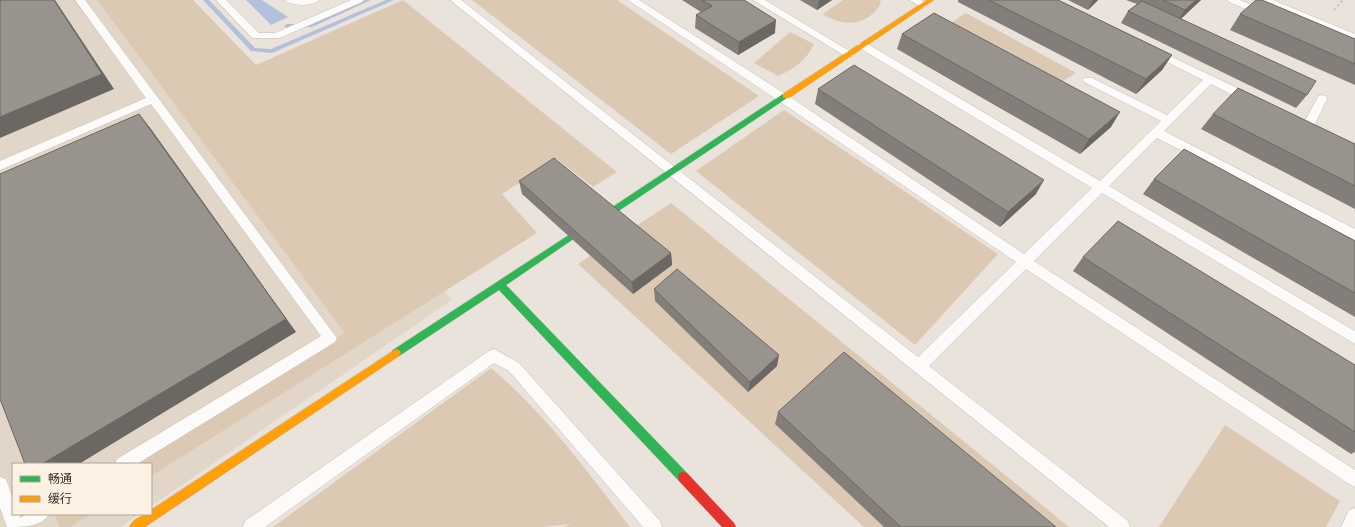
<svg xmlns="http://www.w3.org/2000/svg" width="1355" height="527" viewBox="0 0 1355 527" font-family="'DejaVu Sans','Noto Sans SC',sans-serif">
  <rect width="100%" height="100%" fill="#eae3dc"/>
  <!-- built -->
  <polygon fill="#e2d6c8" points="0,0 192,0 452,300 151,506 151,464 13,464 13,514 139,514 121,527 0,527"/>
  <!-- green -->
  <g fill="#dcc9b4">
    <polygon points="97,0 193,0 256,65 403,0 617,172 593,187 557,159 502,194 537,233 151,476 151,464 136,464 345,333"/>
    <polygon points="472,0 617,0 759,96 671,154"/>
    <path d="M843 0H880L881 3C868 26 844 28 823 14Z"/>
    <polygon points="966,13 1076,73 1055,86 945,27"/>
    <path d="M790 32 814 44C806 61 794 69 778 76L754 63Z"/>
    <polygon points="784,110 998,254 915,345 696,171"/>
    <polygon points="671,203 1069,527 864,527 578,264"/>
    <path d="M491 368C545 413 587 471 630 527H563L571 524 543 527H273Z"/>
    <polygon points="1225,425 1340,501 1326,527 1159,527"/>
    <polygon points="55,514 91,514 70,527 59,527"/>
  </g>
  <!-- water -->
  <polygon fill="#b3c0dc" points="246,0 262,0 288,17 271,25"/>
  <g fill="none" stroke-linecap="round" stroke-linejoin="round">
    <!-- stream -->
    <g fill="#b3c0dc" fill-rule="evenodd">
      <polygon points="203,0 209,0 255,48 271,49 386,0 394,0 272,53 251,51"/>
      <polygon points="363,0 371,0 312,27 287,28 284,26 287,24 309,24"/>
    </g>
    <!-- lane casing -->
    <g stroke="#c4beb8" stroke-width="1">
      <g id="lane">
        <polygon points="75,0 85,0 337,338 335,342 137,464 115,464 117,459 321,336 151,104 0,170 0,161 146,98"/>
        <polygon points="216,0 226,0 259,33 275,33 351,0 364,0 362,2 280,38 252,38"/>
        <path d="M285 0H320C313 6 292 7 285 0Z"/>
        <polygon points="450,0 461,0 918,357 1016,262 779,101 628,0 639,0 787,95 1024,254 1092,188 858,47 857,45 858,43 866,43 1100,181 1161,121 1084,82 1083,80 1084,78 1092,78 1167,115 1203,80 1151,54 1150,52 1155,49 1254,96 1255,99 1254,102 1246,102 1211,84 1164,131 1355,229 1355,240 1157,138 1109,186 1355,331 1355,344 1102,193 1034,261 1355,470 1355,487 1349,484 1026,269 929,366 1128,521 1130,527 1109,527"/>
        <polygon points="753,0 765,0 854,54 853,56 845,56"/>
        <polygon points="909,0 921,0 928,5 923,8"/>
        <polygon points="1227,0 1240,0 1268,12 1270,14 1265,17 1262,16 1229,2"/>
        <polygon points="1260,0 1273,0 1355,34 1355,41 1262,2"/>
        <polygon points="1322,95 1326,96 1327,99 1314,126 1312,129 1304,129 1302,126 1317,99 1318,96"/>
        <polygon points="494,349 519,363 660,521 662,527 643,527 509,371 494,363 265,527 243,527 245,521 489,351"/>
        <path d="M0 477 6 479 13 499V514H19L20 518 26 514H49C42 527 22 527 7 527L0 508Z"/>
        <polygon points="1355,508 1355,527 1341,527 1349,510"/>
      </g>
    </g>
    <!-- fast casing -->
    <g stroke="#c4beb8" stroke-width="1">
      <g id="fast">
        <polygon points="783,94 789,94 790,96 611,216 605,216 604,214 605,212"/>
        <polygon points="569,235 572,236 573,238 572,240 506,285 687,473 688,477 687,481 683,482 679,481 499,290 399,356 396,357 393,356 391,353 393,350"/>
      </g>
    </g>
    <!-- slow casing -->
    <g stroke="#c4beb8" stroke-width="1">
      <g id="slow">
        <polygon points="927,0 934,0 789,98 783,98 783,94"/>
        <path d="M396 349 399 350 401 353 399 356 145 527H129C133 519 143 514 151 514V510Z"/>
      </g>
    </g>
    <!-- jam casing -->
    <g stroke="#c4beb8" stroke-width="1">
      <polygon id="jam" points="683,472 687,473 734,523 736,527 722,527 679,481 678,477 679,473"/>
    </g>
    <!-- path -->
    <polyline stroke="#c5c3c0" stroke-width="2" stroke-dasharray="2.5 2.5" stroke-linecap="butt" points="1334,10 1343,0"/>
    <!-- lane -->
    <use href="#lane" fill="#fcfbfa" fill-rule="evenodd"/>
    <!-- fast -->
    <use href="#fast" fill="#30b455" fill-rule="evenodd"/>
    <!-- slow -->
    <use href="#slow" fill="#ff9f0a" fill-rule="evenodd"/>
    <!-- jam -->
    <use href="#jam" fill="#e5322d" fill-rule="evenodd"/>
  </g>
  <!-- wall -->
  <g fill="#847e7a">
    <polygon points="682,0 744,0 775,33 738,55 695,28 696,15 701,12"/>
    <polygon points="800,0 832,0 817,10"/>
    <polygon points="958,0 1058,0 1172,55 1162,70 1136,94 958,2"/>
    <polygon points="1068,0 1098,0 1088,10"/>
    <polygon points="1126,0 1201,0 1181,19 1307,95 1296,108 1121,23 1128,11 1137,4"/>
    <polygon points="1240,14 1355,39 1355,85 1230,30"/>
    <polygon points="902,34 1111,127 1080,154 897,49"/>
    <polygon points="818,89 1036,194 1000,227 815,104"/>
    <polygon points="1213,114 1355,144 1355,209 1201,129"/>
    <polygon points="1154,179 1355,241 1355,317 1143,194"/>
    <polygon points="519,181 671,253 672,265 633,294 522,194"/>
    <polygon points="1083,257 1355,365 1355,452 1351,454 1073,271"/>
    <polygon points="654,289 777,366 748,392 655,301"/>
    <polygon points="778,412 1056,527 884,527 775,424"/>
  </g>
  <!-- shaded-wall -->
  <g fill="#6b6763">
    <polygon points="54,0 55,0 114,89 0,138 0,117"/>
    <polygon points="820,0 832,0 817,10 819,1"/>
    <polygon points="1093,0 1098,0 1088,10"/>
    <polygon points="1196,0 1201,0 1177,22 1185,10"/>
    <polygon points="776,20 775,33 738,55 739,42"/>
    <polygon points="1172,55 1162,70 1136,94 1146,79"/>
    <polygon points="1120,112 1111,127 1080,154 1089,139"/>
    <polygon points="139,114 151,129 296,332 79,464 42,464"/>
    <polygon points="1044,180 1036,194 1000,227 1008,212"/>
    <polygon points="671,253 672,265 633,294 632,282"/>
    <polygon points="779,355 777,366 748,392 750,382"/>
  </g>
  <!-- building -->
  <g fill="#99938e" stroke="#6b6763">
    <polygon points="0,0 54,0 102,74 0,117"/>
    <polygon points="702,0 744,0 776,20 739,42 696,15 712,6"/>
    <polygon points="989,0 1058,0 1172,55 1146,79"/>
    <polygon points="1163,0 1196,0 1185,10"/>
    <polygon points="1256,0 1262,0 1355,39 1355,64 1240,14"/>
    <polygon points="1142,1 1316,81 1307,95 1128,11"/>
    <polygon points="934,13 1120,112 1089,139 902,34"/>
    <polygon points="854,65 1044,180 1008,212 818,89"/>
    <polygon points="1238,88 1355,144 1355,186 1213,114"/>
    <polygon points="139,114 286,319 42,464 25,464 0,399 0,174"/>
    <polygon points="1184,149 1355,241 1355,293 1154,179"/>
    <polygon points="554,158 671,253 632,282 519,181"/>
    <polygon points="1118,221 1355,365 1355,432 1083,257"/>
    <polygon points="677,269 779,355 750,382 654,289"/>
    <polygon points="844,352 1056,527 901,527 778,412"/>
  </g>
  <!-- legend -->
  <rect x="12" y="463" width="140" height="52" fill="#fdf1e3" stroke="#aca398"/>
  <rect x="20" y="476" width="20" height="6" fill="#30b455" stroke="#aca398"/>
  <text x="48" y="483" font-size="12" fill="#322d28">畅通</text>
  <rect x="20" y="496" width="20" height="6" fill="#ff9f0a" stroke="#aca398"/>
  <text x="48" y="503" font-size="12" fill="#322d28">缓行</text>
</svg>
